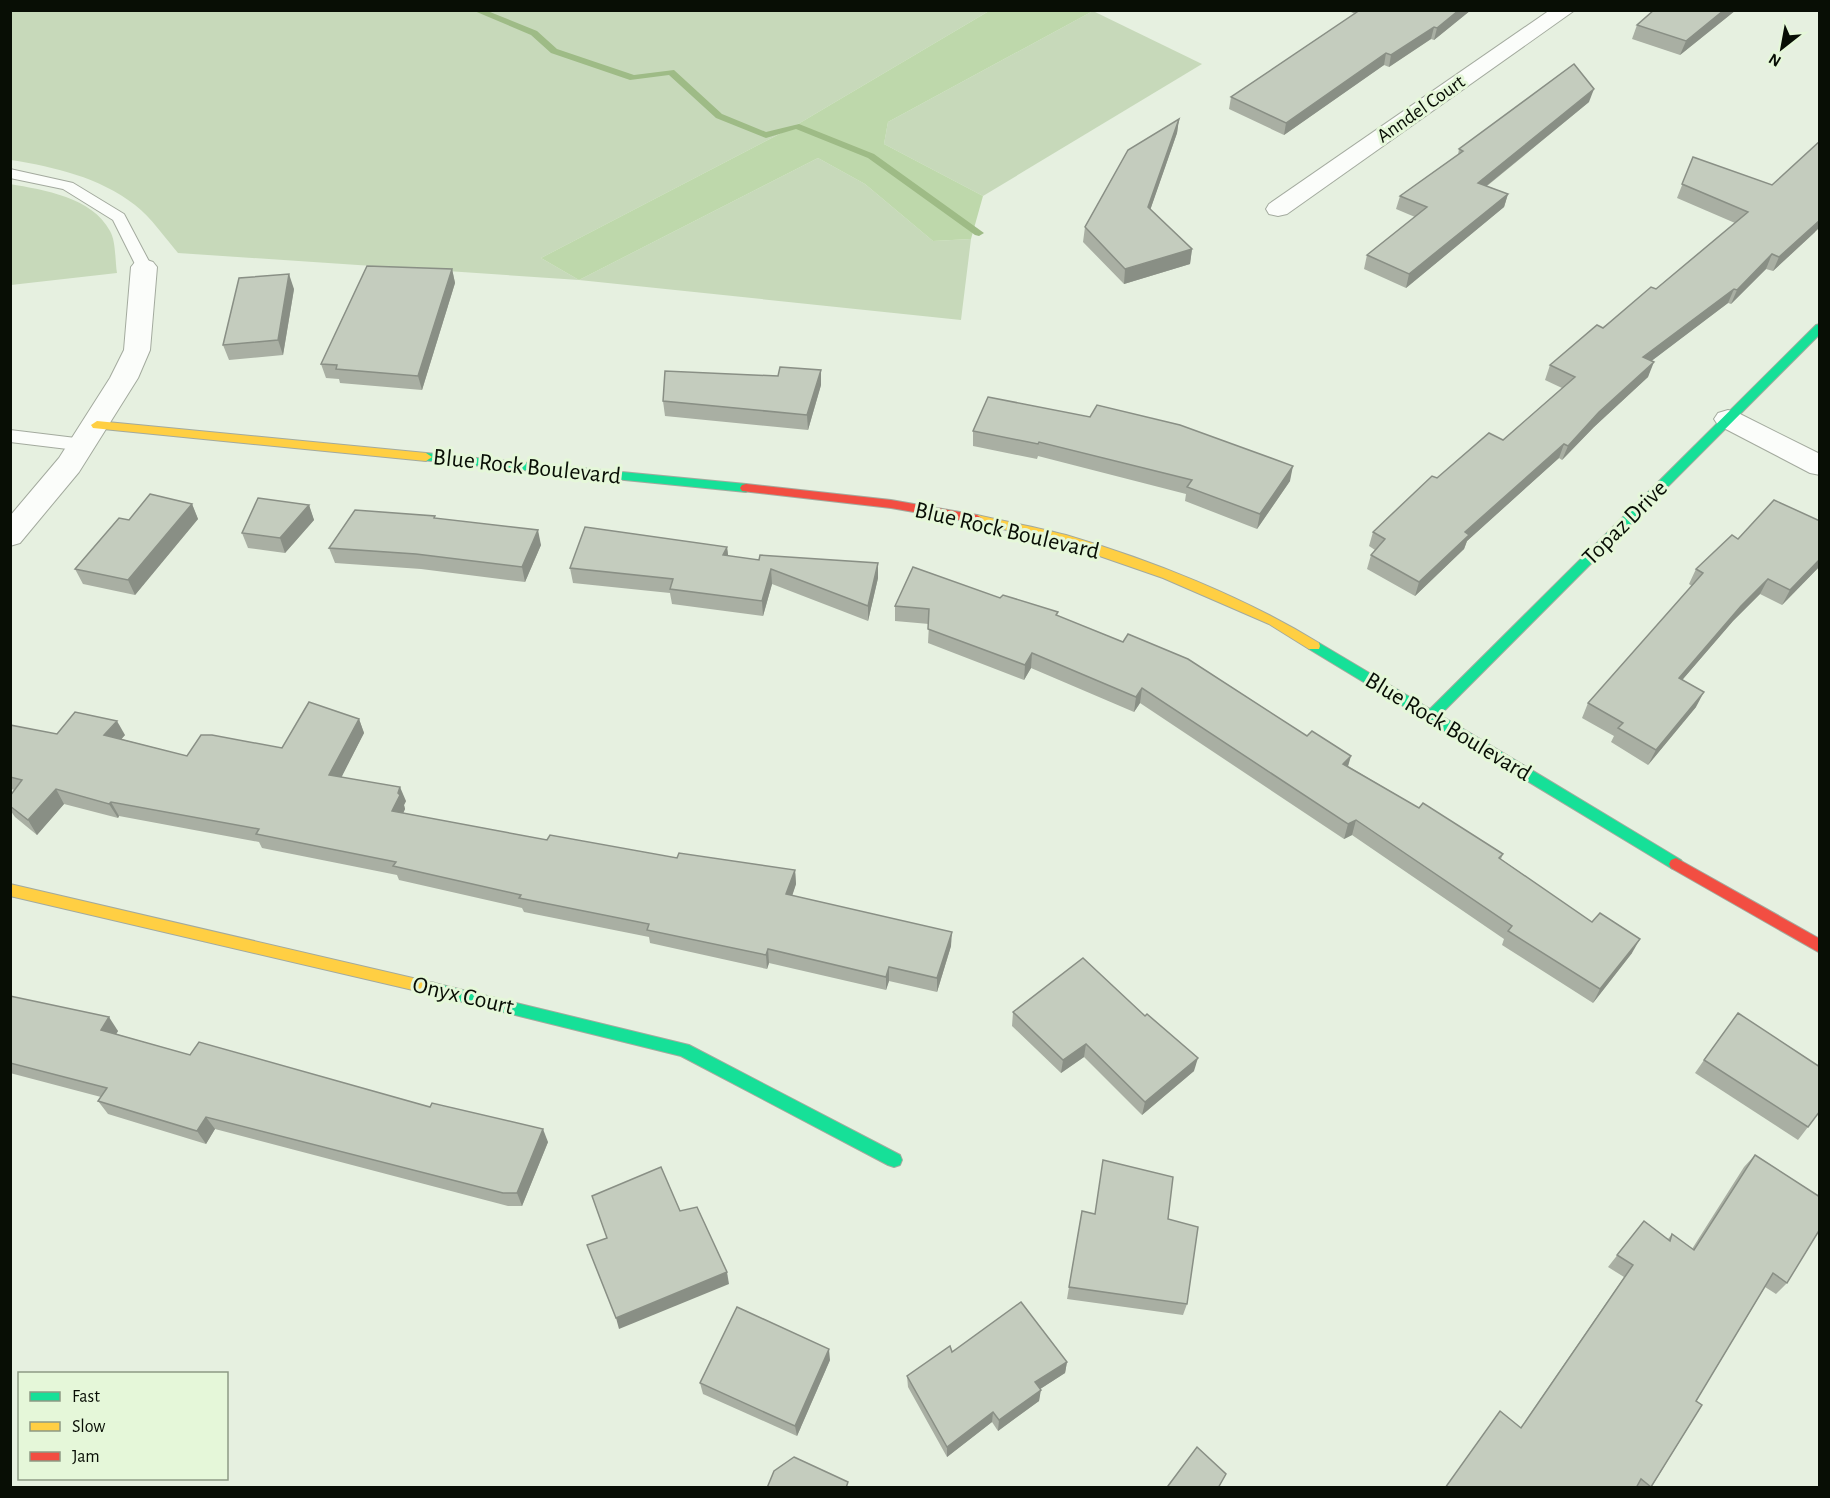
<svg xmlns="http://www.w3.org/2000/svg" width="1830" height="1498" viewBox="0 0 1830 1498" font-family="'Alegreya Sans',sans-serif">
  <rect width="100%" height="100%" fill="#e6f0e0"/>
  <!-- green -->
  <g fill="#c7d9ba">
    <path d="M11 11H989L793 127 541 258 579 280 818 158 865 184 933 241 971 239 961 320 579 280 178 253C165 238 151 217 135 205 99 177 54 167 11 160Z"/>
    <polygon points="1093,11 1202,64 983,196 884,144 888,122"/>
    <path d="M10 184C44 190 92 197 110 231 116 241 115 261 117 273L11 285Z"/>
  </g>
  <!-- forest -->
  <polygon fill="#bed8ab" points="989,11 1093,11 888,122 884,144 983,196 971,239 933,241 865,184 818,158 579,280 541,258 793,127"/>
  <g fill="none" stroke-linecap="round" stroke-linejoin="round">
    <!-- stream -->
    <polygon fill="#9ebb86" fill-rule="evenodd" points="472,10 485,10 537,31 557,49 634,75 674,70 722,114 766,132 799,124 874,154 984,233 979,236 975,235 868,158 796,129 766,138 716,118 669,75 630,80 551,53 531,35"/>
    <!-- lane casing -->
    <g stroke="#a3aa9e" stroke-width="2">
      <g id="lane">
        <polygon points="10,169 73,183 124,214 152,267 150,270 138,270 113,220 63,189 10,178"/>
        <polygon points="10,430 84,439 90,441 93,445 90,449 84,451 10,442"/>
      </g>
    </g>
    <!-- street casing -->
    <g stroke="#a3aa9e" stroke-width="2">
      <g id="street">
        <polygon points="1550,10 1575,10 1287,214 1278,216 1269,214 1266,209 1269,204"/>
        <polygon points="144,259 153,262 157,267 150,350 138,378 79,472 20,543 10,546 10,516 59,458 110,378 124,350 131,267 135,262"/>
        <polygon points="1728,410 1738,413 1820,454 1820,475 1810,473 1718,425 1714,419 1718,413"/>
      </g>
    </g>
    <!-- fast casing -->
    <g stroke="#a3aa9e" stroke-width="2">
      <g id="fast">
        <polygon points="1820,324 1820,334 1440,715 1681,860 1683,864 1681,868 1676,870 1671,868 1309,649 1308,646 1309,643 1319,643 1430,709 1816,325"/>
        <polygon points="426,453 746,484 752,488 746,492 422,460 420,457"/>
        <polygon points="430,982 689,1045 900,1155 902,1160 900,1165 894,1167 888,1165 681,1056 430,994 425,993 422,988 425,983"/>
      </g>
    </g>
    <!-- slow casing -->
    <g stroke="#a3aa9e" stroke-width="2">
      <g id="slow">
        <polygon points="97,421 426,453 432,457 426,461 93,428 91,425"/>
        <path d="M977 515C1007 522 1037 527 1066 535 1151 560 1244 597 1319 643L1320 646 1319 649H1309L1269 624 1163 578 1062 543 973 522 971 519 973 516Z"/>
        <polygon points="10,884 430,982 435,983 438,988 435,993 430,994 10,896"/>
      </g>
    </g>
    <!-- jam casing -->
    <g stroke="#a3aa9e" stroke-width="2">
      <g id="jam">
        <polygon points="746,484 891,500 977,515 983,519 977,523 891,508 742,491 740,488 742,485"/>
        <polygon points="1676,858 1820,939 1820,953 1671,868 1669,864 1671,860"/>
      </g>
    </g>
    <!-- lane -->
    <use href="#lane" fill="#fbfdfa" fill-rule="evenodd"/>
    <!-- street -->
    <use href="#street" fill="#fbfdfa" fill-rule="evenodd"/>
    <!-- fast -->
    <use href="#fast" fill="#16e098" fill-rule="evenodd"/>
    <!-- slow -->
    <use href="#slow" fill="#ffcf43" fill-rule="evenodd"/>
    <!-- jam -->
    <use href="#jam" fill="#f24e42" fill-rule="evenodd"/>
  </g>
  <!-- wall -->
  <g fill="#a9afa3">
    <polygon points="1347,10 1471,10 1434,40 1431,39 1389,67 1384,65 1284,135 1229,109 1231,97 1355,14"/>
    <polygon points="1736,10 1680,55 1632,39 1637,25"/>
    <polygon points="1589,102 1487,186 1508,194 1504,207 1406,288 1364,269 1367,255 1415,217 1396,209 1400,196 1458,155 1459,149"/>
    <polygon points="1179,119 1177,133 1150,210 1192,249 1190,264 1124,284 1083,242 1085,227"/>
    <polygon points="1693,157 1815,232 1773,271 1766,269 1731,304 1728,303 1651,361 1648,377 1594,427 1562,460 1559,458 1467,541 1464,549 1415,596 1367,569 1371,555 1375,550 1369,546 1373,532 1437,478 1503,440 1562,388 1545,380 1550,365 1656,289 1735,223 1677,198"/>
    <polygon points="452,269 455,283 422,390 340,383 339,379 326,378 321,364"/>
    <polygon points="294,289 283,355 229,360 223,345"/>
    <polygon points="821,385 808,430 665,416 663,401"/>
    <polygon points="973,431 1290,481 1257,529 1185,501 1186,494 1038,456 1037,459 973,446"/>
    <polygon points="192,504 198,519 135,595 83,584 75,569 129,520"/>
    <polygon points="309,505 314,520 285,553 248,548 242,533"/>
    <polygon points="436,518 541,545 525,582 421,569 335,563 329,548"/>
    <polygon points="1738,539 1820,566 1782,605 1760,594 1733,621 1682,680 1696,707 1648,765 1611,742 1614,736 1582,718 1588,703 1692,586 1689,584 1696,569"/>
    <polygon points="727,547 728,556 878,578 868,621 772,584 763,616 672,604 670,593 573,583 570,568"/>
    <polygon points="1000,598 1057,615 1348,766 1419,808 1503,854 1501,859 1632,953 1593,1003 1502,945 1504,939 1352,835 1344,839 1140,703 1134,712 1031,668 1024,680 928,643 929,624 895,621 895,606"/>
    <polygon points="359,719 364,733 341,777 406,801 404,805 405,809 403,813 547,840 677,858 795,870 796,884 792,896 951,946 937,992 889,981 886,990 769,963 767,969 650,943 649,937 524,912 522,908 399,880 397,875 262,848 259,842 119,816 118,818 64,804 37,835 15,817 10,810 10,796 15,790 10,789 10,725 57,734 125,735 121,739 187,756 282,748"/>
    <polygon points="10,996 118,1031 116,1034 190,1055 548,1142 522,1206 508,1206 215,1129 206,1144 108,1114 98,1101 101,1097 10,1073"/>
    <polygon points="1013,1012 1194,1071 1142,1115 1084,1057 1061,1073 1012,1026"/>
    <polygon points="1704,1060 1808,1127 1798,1140 1695,1073"/>
    <polygon points="1755,1155 1787,1283 1776,1294 1765,1287 1696,1401 1702,1405 1651,1488 1444,1488 1521,1427 1624,1277 1608,1267 1644,1221 1668,1239 1672,1234 1692,1249 1744,1167"/>
    <polygon points="1082,1211 1094,1214 1168,1219 1187,1304 1183,1315 1067,1299"/>
    <polygon points="952,1352 1067,1362 1065,1373 1040,1389 1039,1401 998,1431 992,1422 947,1457 908,1387 907,1376"/>
    <polygon points="830,1360 797,1436 703,1394 700,1383"/>
  </g>
  <!-- shaded-wall -->
  <g fill="#898f85">
    <polygon points="1459,10 1471,10 1434,40 1437,28"/>
    <polygon points="1724,10 1736,10 1680,55 1686,41"/>
    <polygon points="1434,27 1431,39 1389,67 1391,55"/>
    <polygon points="1386,53 1384,65 1284,135 1286,123"/>
    <polygon points="1594,89 1589,102 1474,196 1478,183"/>
    <polygon points="1179,119 1177,133 1146,222 1148,207"/>
    <polygon points="1508,194 1504,207 1406,288 1409,274"/>
    <polygon points="1820,220 1820,227 1815,232 1773,271 1779,257"/>
    <polygon points="1192,249 1190,264 1124,284 1125,269"/>
    <polygon points="1772,254 1766,269 1731,304 1737,290"/>
    <polygon points="452,269 455,283 422,390 418,376"/>
    <polygon points="289,274 294,289 283,355 278,340"/>
    <polygon points="1734,289 1728,303 1637,372 1643,357"/>
    <polygon points="1654,362 1648,377 1594,427 1562,460 1568,446 1599,412"/>
    <polygon points="821,370 821,385 808,430 807,415"/>
    <polygon points="1564,444 1559,458 1467,541 1464,549 1415,596 1419,582 1465,532"/>
    <polygon points="1293,466 1290,481 1257,529 1260,514"/>
    <polygon points="192,504 198,519 135,595 128,580"/>
    <polygon points="309,505 314,520 285,553 280,538"/>
    <polygon points="538,530 541,545 525,582 522,567"/>
    <polygon points="727,547 729,562 723,555"/>
    <polygon points="1820,559 1820,566 1782,605 1790,590"/>
    <polygon points="878,563 878,578 868,621 868,606"/>
    <polygon points="771,569 772,584 763,616 762,601"/>
    <polygon points="1768,579 1760,594 1733,621 1671,693 1679,678 1741,606"/>
    <polygon points="1032,653 1031,668 1024,680 1025,665"/>
    <polygon points="1142,688 1140,703 1134,712 1136,697"/>
    <polygon points="1704,692 1696,707 1648,765 1656,750"/>
    <polygon points="359,719 364,733 335,790 329,775"/>
    <polygon points="117,721 125,735 112,750 104,735"/>
    <polygon points="1351,756 1347,770 1343,764"/>
    <polygon points="400,787 406,801 404,805 405,809 398,825 392,811"/>
    <polygon points="56,789 64,804 37,835 28,820"/>
    <polygon points="111,802 119,816 118,818 109,804"/>
    <polygon points="1356,820 1352,835 1344,839 1348,824"/>
    <polygon points="795,870 796,884 788,908 786,894"/>
    <polygon points="952,932 951,946 937,992 937,978"/>
    <polygon points="1640,939 1632,953 1593,1003 1600,989"/>
    <polygon points="768,949 769,963 767,969 766,955"/>
    <polygon points="889,967 889,981 886,990 886,977"/>
    <polygon points="109,1017 118,1031 111,1043 101,1030"/>
    <polygon points="1086,1044 1084,1057 1061,1073 1063,1060"/>
    <polygon points="1198,1058 1194,1071 1142,1115 1145,1102"/>
    <polygon points="206,1117 215,1129 206,1144 197,1131"/>
    <polygon points="543,1129 548,1142 522,1206 517,1193"/>
    <polygon points="727,1272 729,1284 619,1329 616,1318"/>
    <polygon points="829,1349 830,1360 797,1436 795,1426"/>
    <polygon points="1067,1362 1065,1373 1034,1393 1035,1382"/>
    <polygon points="1041,1390 1039,1401 998,1431 999,1420"/>
    <polygon points="993,1412 992,1422 947,1457 947,1447"/>
  </g>
  <!-- building -->
  <g fill="#c4ccbe" stroke="#898f85" stroke-width="1.5">
    <polygon points="1360,10 1459,10 1437,28 1434,27 1391,55 1386,53 1286,123 1231,97"/>
    <polygon points="1654,10 1724,10 1686,41 1637,25"/>
    <polygon points="1574,64 1594,89 1478,183 1508,194 1409,274 1367,255 1427,207 1400,196 1463,151 1459,149"/>
    <polygon points="1179,119 1148,207 1192,249 1125,269 1085,227 1128,150"/>
    <polygon points="1820,141 1820,220 1779,257 1772,254 1737,290 1734,289 1643,357 1654,362 1599,412 1568,446 1564,444 1465,532 1469,535 1419,582 1371,555 1385,539 1373,532 1432,476 1437,478 1489,433 1503,440 1575,377 1550,365 1597,325 1603,328 1651,287 1656,289 1748,212 1682,184 1693,157 1772,185"/>
    <polygon points="367,266 452,269 418,376 336,369 337,365 321,364"/>
    <polygon points="289,274 278,340 223,345 239,278"/>
    <polygon points="780,367 821,370 807,415 663,401 665,371 778,376"/>
    <polygon points="988,397 1090,417 1097,405 1180,425 1293,466 1260,514 1187,487 1192,480 1039,442 1038,444 973,431"/>
    <polygon points="150,494 192,504 128,580 75,569 119,518 129,520"/>
    <polygon points="258,498 309,505 280,538 242,533"/>
    <polygon points="1774,500 1820,521 1820,559 1790,590 1768,579 1741,606 1679,678 1704,692 1656,750 1618,728 1623,723 1588,703 1703,573 1696,569 1732,535 1738,539"/>
    <polygon points="355,510 435,516 434,518 538,530 522,567 416,554 329,548"/>
    <polygon points="585,527 727,547 723,555 759,560 760,555 878,563 868,606 771,569 762,601 670,589 673,579 570,568"/>
    <polygon points="913,567 1000,598 1003,595 1058,612 1056,615 1123,642 1128,634 1188,659 1307,736 1312,731 1351,756 1343,764 1419,808 1423,803 1503,854 1499,858 1592,922 1600,913 1640,939 1600,989 1508,931 1512,926 1356,820 1348,824 1142,688 1136,697 1032,653 1025,665 928,629 929,609 895,606"/>
    <polygon points="309,702 359,719 329,775 400,787 398,793 400,795 392,811 547,840 550,835 677,858 679,853 795,870 786,894 952,932 937,978 889,967 886,977 768,949 766,955 647,930 649,924 519,898 521,895 393,866 396,862 256,834 259,829 111,802 109,804 56,789 28,820 10,806 10,796 22,780 10,777 10,725 57,734 75,712 117,721 104,735 187,756 201,735 212,735 282,748"/>
    <polygon points="1083,958 1145,1016 1147,1014 1198,1058 1145,1102 1086,1044 1063,1060 1013,1012"/>
    <polygon points="10,996 109,1017 101,1030 190,1055 199,1042 430,1107 432,1103 543,1129 517,1193 503,1193 206,1117 197,1131 98,1101 107,1088 10,1063"/>
    <polygon points="1738,1013 1820,1067 1820,1111 1808,1127 1704,1060"/>
    <polygon points="1755,1155 1820,1197 1820,1229 1787,1283 1773,1273 1696,1401 1702,1405 1651,1487 1641,1479 1636,1488 1445,1488 1500,1411 1521,1428 1633,1265 1617,1255 1644,1221 1670,1241 1672,1234 1694,1250"/>
    <polygon points="1103,1160 1173,1177 1168,1219 1198,1227 1187,1304 1069,1287 1082,1211 1095,1214"/>
    <polygon points="661,1167 680,1211 697,1207 727,1272 616,1318 587,1245 607,1238 592,1196"/>
    <polygon points="1021,1302 1067,1362 1035,1382 1041,1390 999,1420 993,1412 947,1447 907,1376 950,1346 952,1352"/>
    <polygon points="737,1307 829,1349 795,1426 700,1383"/>
    <polygon points="1197,1447 1226,1474 1218,1488 1170,1488 1168,1486"/>
    <polygon points="794,1457 848,1482 846,1488 767,1488 774,1471"/>
  </g>
  <g text-anchor="middle" dominant-baseline="central" stroke-width="6" stroke-linejoin="round" paint-order="stroke">
    <!-- far-street labels -->
    <g font-size="20" fill="#080e05" stroke="#e5f7d9">
      <text transform="translate(1421 109) rotate(-35)">Anndel Court</text>
    </g>
    <!-- street labels -->
    <g font-size="24" fill="#080e05" stroke="#e5f7d9">
      <text transform="translate(527 467) rotate(6)">Blue Rock Boulevard</text>
      <text transform="translate(1625 523) rotate(-45)">Topaz Drive</text>
      <text transform="translate(1007 531) rotate(13)">Blue Rock Boulevard</text>
      <text transform="translate(1448 727) rotate(31)">Blue Rock Boulevard</text>
      <text transform="translate(463 996) rotate(13)">Onyx Court</text>
    </g>
  </g>
  <!-- border -->
  <rect width="1830" height="1498" fill="none" stroke="#080e05" stroke-width="24"/>
  <!-- legend -->
  <rect x="18" y="1372" width="210" height="108" fill="#e5f7d9" stroke="#8d9a84" stroke-width="1.5"/>
  <rect x="30" y="1392" width="30" height="9" fill="#16e098" stroke="#8d9a84" stroke-width="1.5"/>
  <text x="72" y="1402" font-size="18" fill="#080e05">Fast</text>
  <rect x="30" y="1422" width="30" height="9" fill="#ffcf43" stroke="#8d9a84" stroke-width="1.5"/>
  <text x="72" y="1432" font-size="18" fill="#080e05">Slow</text>
  <rect x="30" y="1452" width="30" height="9" fill="#f24e42" stroke="#8d9a84" stroke-width="1.5"/>
  <text x="72" y="1462" font-size="18" fill="#080e05">Jam</text>
  <!-- north arrow -->
  <g transform="translate(1782 48) rotate(211)" stroke="#e5f7d9" stroke-width="4.5" paint-order="stroke">
  <path d="M0-4.5L10 22L0 15L-10 22Z" fill="#080e05"/>
  <text y="-9" font-size="16" font-weight="bold" text-anchor="middle" fill="#080e05">N</text>
  </g>
</svg>
